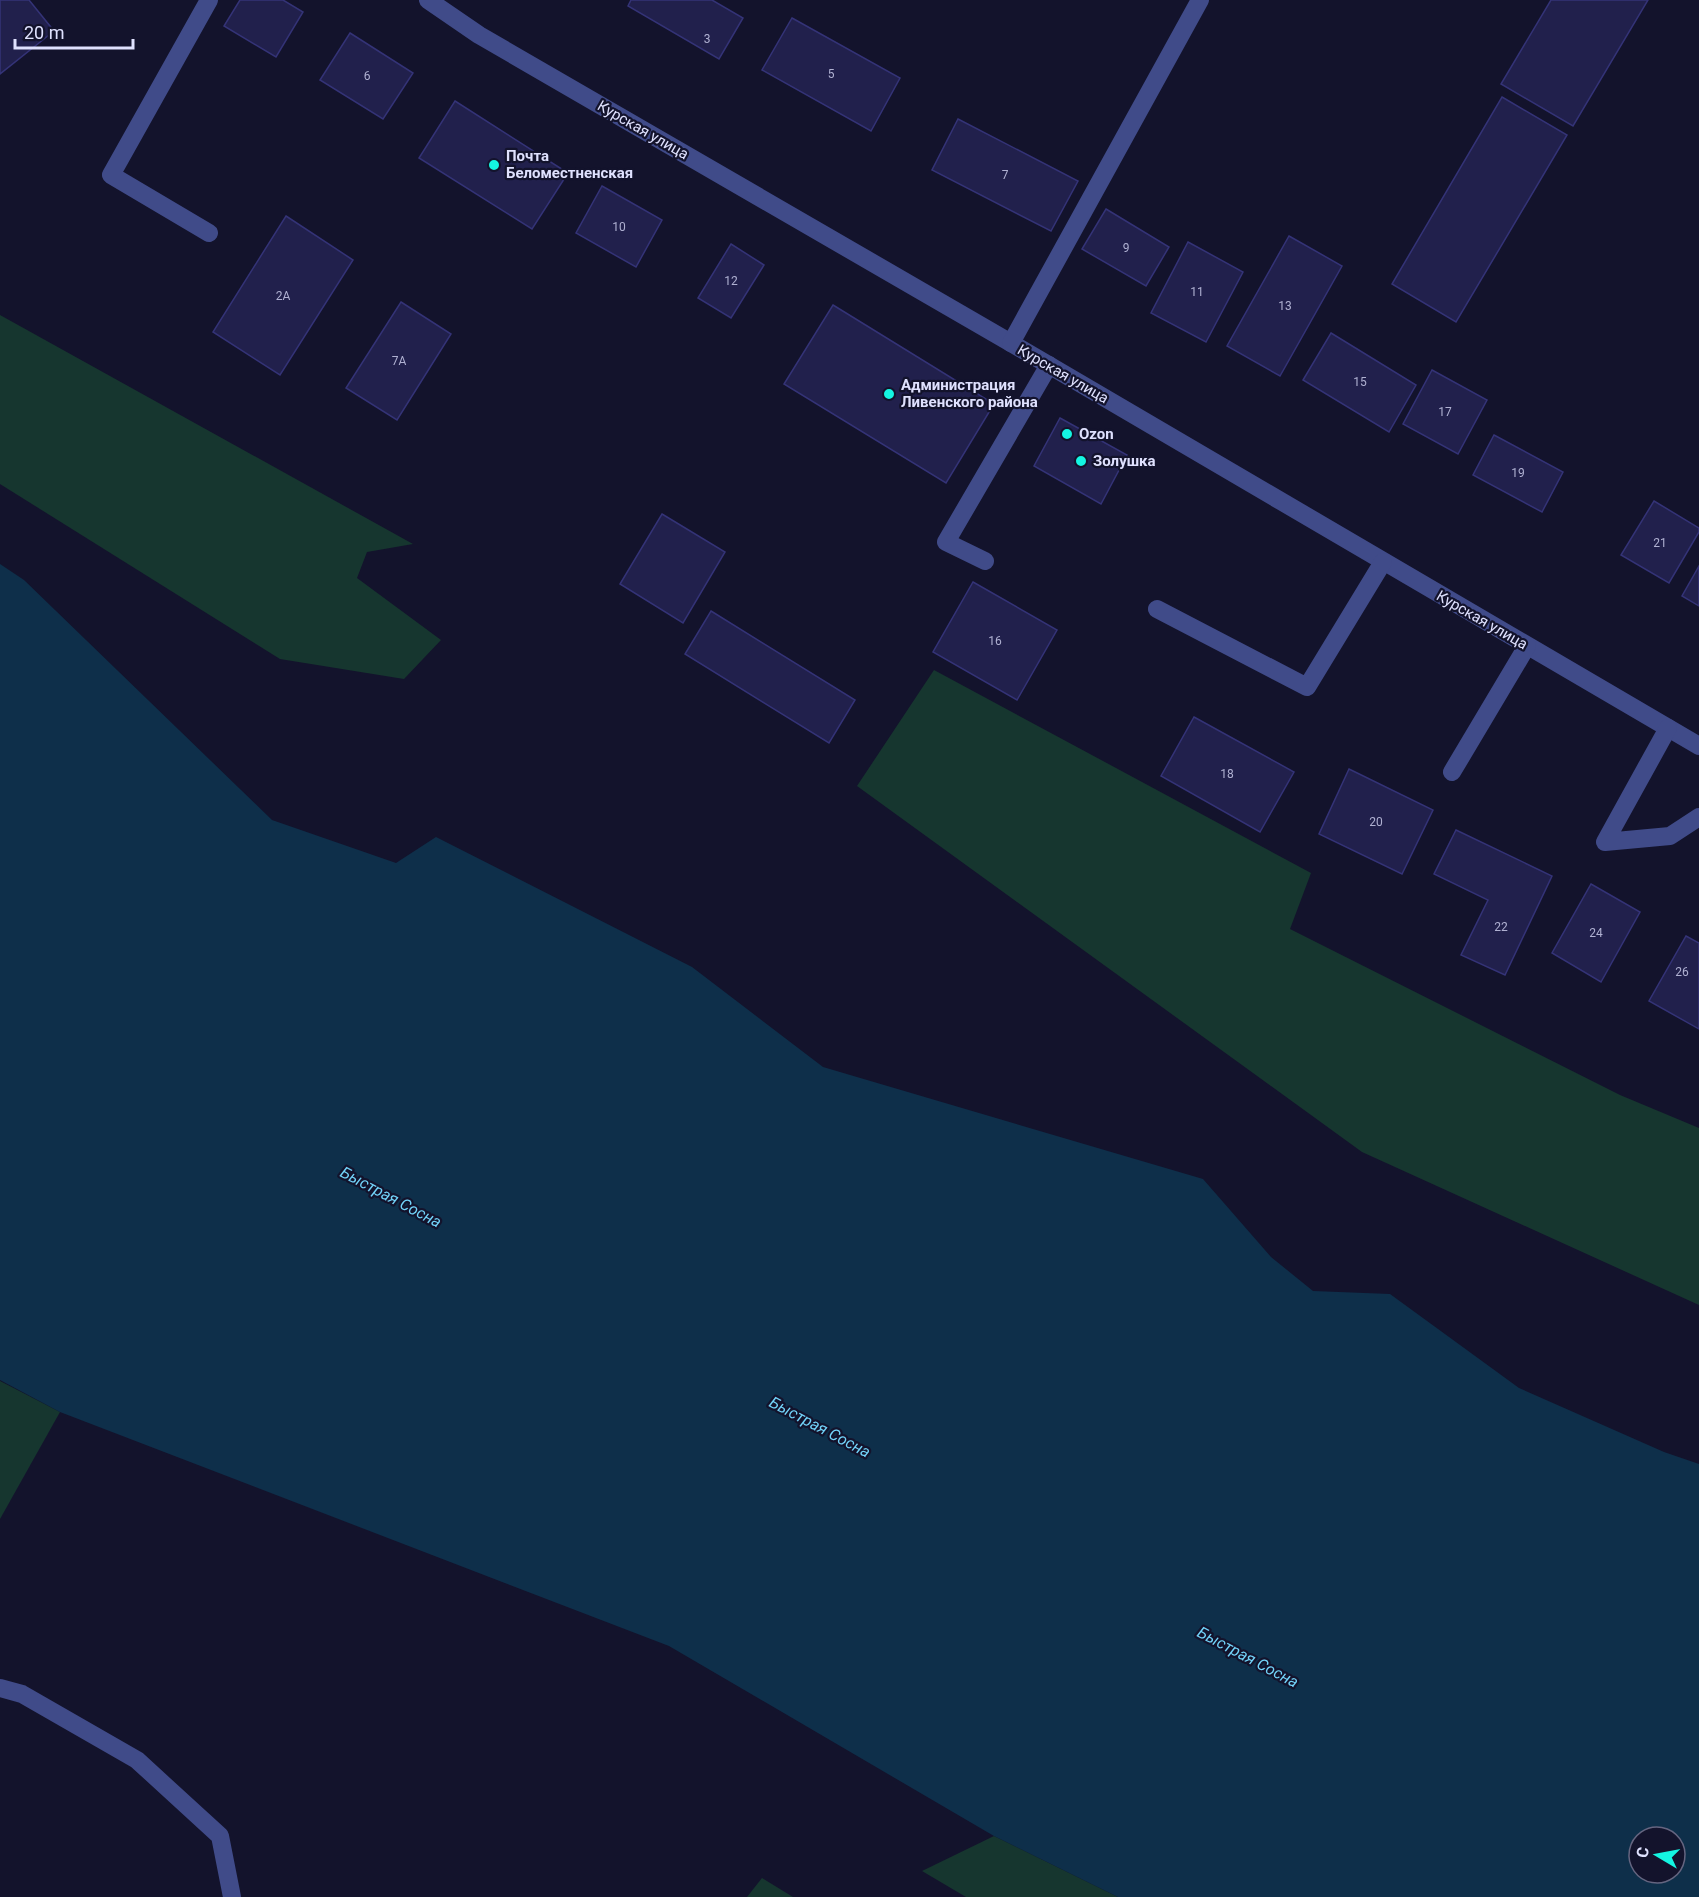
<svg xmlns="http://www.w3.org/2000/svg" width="1699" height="1897" viewBox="0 0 1699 1897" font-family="Roboto,sans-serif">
  <rect width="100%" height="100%" fill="#13132c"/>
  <!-- green -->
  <g fill="#16362f">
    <polygon points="0,315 413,544 367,552 357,578 441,640 404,679 280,659 0,484"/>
    <polygon points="934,670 1311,873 1290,929 1620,1095 1699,1128 1699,1305 1362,1152 857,786"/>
    <polygon points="0,1381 60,1412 0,1519"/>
    <polygon points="994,1836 1118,1897 966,1897 922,1871"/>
    <polygon points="762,1878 793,1897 747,1897"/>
  </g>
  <!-- water -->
  <path fill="#0e2f4a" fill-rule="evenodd" d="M0 564 24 580 272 820 396 863 436 837 692 967 823 1067 1203 1179 1271 1257 1313 1291 1390 1294 1519 1388 1664 1452 1699 1464V1897H1118L994 1836 669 1646 60 1412 0 1380ZM1639 1837H1675V1873H1639Z"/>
  <!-- building -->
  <g fill="#21204c" stroke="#343377" stroke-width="1.5">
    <polygon points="0,0 29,0 54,31 0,74"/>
    <polygon points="240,0 283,0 303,12 276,57 224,26"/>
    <polygon points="631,0 712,0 743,18 719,59 628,6"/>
    <polygon points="1551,0 1648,0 1573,126 1501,84"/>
    <polygon points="792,18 900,78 871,131 762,70"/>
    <polygon points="350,33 413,73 383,119 320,80"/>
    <polygon points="1502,97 1567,135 1456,322 1392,284"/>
    <polygon points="455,101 568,173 532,229 419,158"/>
    <polygon points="958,119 1078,181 1051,231 932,170"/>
    <polygon points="602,186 662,220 636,267 576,233"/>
    <polygon points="1106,209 1169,247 1146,286 1082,249"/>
    <polygon points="286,216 353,260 280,375 213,332"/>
    <polygon points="1289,236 1342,266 1280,376 1227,346"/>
    <polygon points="1188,242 1243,272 1206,342 1151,313"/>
    <polygon points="731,244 764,265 731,318 698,298"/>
    <polygon points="401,302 451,334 397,420 346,388"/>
    <polygon points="833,305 994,404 946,483 784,384"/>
    <polygon points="1331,333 1416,385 1389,432 1303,380"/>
    <polygon points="1432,370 1487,400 1458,454 1403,424"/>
    <polygon points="1060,418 1127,455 1101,504 1034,466"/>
    <polygon points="1494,435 1563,472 1542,512 1473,475"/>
    <polygon points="1654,501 1699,528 1699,532 1669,583 1621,555"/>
    <polygon points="662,514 725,552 683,623 620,584"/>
    <polygon points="1699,566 1699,606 1682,596"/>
    <polygon points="973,582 1057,630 1017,700 933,652"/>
    <polygon points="711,611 855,700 829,743 685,654"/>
    <polygon points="1194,717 1294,772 1260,832 1161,776"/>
    <polygon points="1349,769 1433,810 1402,874 1319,834"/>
    <polygon points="1456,830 1552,876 1505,975 1461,955 1488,900 1434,874"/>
    <polygon points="1591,884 1640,912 1601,982 1552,953"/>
    <polygon points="1686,936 1699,943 1699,1029 1649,1001"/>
  </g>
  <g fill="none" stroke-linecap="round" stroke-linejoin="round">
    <!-- minor -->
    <g stroke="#404b89" stroke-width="18">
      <polyline points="209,0 111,175 209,233"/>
      <polyline points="428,0 479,35 1011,343 1699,746"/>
      <polyline points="1011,343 1200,0"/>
      <polyline points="985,561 946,542 1049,365"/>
      <polyline points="1157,609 1307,687 1383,562"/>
      <polyline points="1668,728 1605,842 1670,836 1699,817"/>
      <polyline points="1452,772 1527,646"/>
      <polyline points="0,1688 22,1694 137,1760 220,1836 232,1897"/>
    </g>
  </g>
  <!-- markers -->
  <g fill="#14f5e2" stroke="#13132c" stroke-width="2">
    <circle cx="494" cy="165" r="6"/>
    <circle cx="889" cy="394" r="6"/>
    <circle cx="1067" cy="434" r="6"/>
    <circle cx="1081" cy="461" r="6"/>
  </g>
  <g text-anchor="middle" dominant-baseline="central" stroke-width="4.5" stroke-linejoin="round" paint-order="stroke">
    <!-- number labels -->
    <g font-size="12" fill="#b0b1d2">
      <text x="707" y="39">3</text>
      <text x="831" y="74">5</text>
      <text x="367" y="76">6</text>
      <text x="1005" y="175">7</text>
      <text x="619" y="227">10</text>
      <text x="1126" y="248">9</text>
      <text x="731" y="281">12</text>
      <text x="1197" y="292">11</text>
      <text x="283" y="296">2А</text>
      <text x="1285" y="306">13</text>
      <text x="399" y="361">7А</text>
      <text x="1360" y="382">15</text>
      <text x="1445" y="412">17</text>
      <text x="1518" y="473">19</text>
      <text x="1660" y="543">21</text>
      <text x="995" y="641">16</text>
      <text x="1227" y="774">18</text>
      <text x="1376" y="822">20</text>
      <text x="1501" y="927">22</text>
      <text x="1596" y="933">24</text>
      <text x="1682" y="972">26</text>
    </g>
    <!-- street labels -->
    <g font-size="15" fill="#dfe1fe" stroke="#13132c">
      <text transform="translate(643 130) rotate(30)">Курская улица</text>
      <text transform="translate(1063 374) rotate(30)">Курская улица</text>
      <text transform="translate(1482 620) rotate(30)">Курская улица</text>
    </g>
    <!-- poi labels -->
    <g font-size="15" font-weight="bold" fill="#dfe1fe" stroke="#13132c" text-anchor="start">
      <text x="506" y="156">Почта<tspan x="506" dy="17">Беломестненская</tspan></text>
      <text x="901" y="385">Администрация<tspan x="901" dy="17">Ливенского района</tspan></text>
      <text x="1079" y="434">Ozon</text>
      <text x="1093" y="461">Золушка</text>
    </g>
    <!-- water labels -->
    <g font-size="16" font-style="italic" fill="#72d3f9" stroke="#13132c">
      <text transform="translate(391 1197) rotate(28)">Быстрая Сосна</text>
      <text transform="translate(820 1427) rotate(28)">Быстрая Сосна</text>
      <text transform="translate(1248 1657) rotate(28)">Быстрая Сосна</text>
    </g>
  </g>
  <!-- north arrow -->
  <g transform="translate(1657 1855) rotate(280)"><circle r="28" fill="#13132c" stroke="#656580" stroke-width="1.5"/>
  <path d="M0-4.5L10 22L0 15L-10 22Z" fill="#14f5e2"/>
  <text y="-9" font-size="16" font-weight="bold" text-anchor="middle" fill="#dfe1fe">С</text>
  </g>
  <!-- scale -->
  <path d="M15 39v9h118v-9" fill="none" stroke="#dfe1fe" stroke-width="3"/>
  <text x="24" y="39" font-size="18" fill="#dfe1fe" stroke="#13132c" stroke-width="4.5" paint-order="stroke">20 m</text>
</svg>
